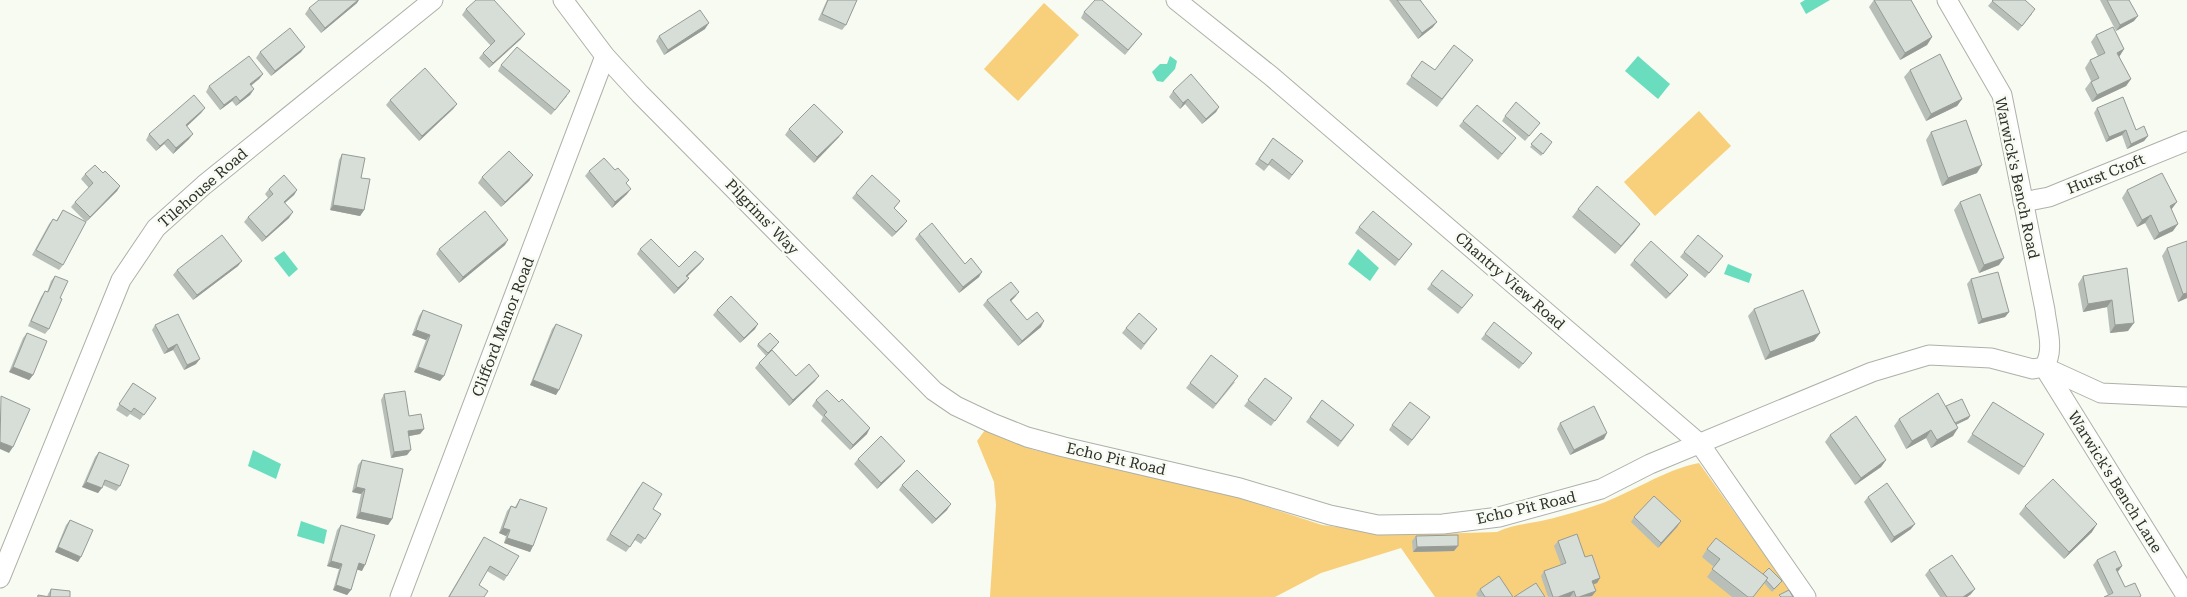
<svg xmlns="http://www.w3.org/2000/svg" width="2187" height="597" viewBox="0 0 2187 597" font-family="'Roboto Serif',serif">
  <rect width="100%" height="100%" fill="#f7fbf2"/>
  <!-- green -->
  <g fill="#f8cf7b">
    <polygon points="1044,3 1079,35 1018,101 984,69"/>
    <polygon points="1699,111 1731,146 1655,216 1624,182"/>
    <path d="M985 430 1034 450 1240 498 1322 525 1400 535 1497 532C1511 525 1526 524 1541 521 1560 517 1579 511 1597 505 1632 493 1663 470 1699 463L1795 597H1435L1401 548 1321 573 1275 597H990L996 505 994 482 977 441Z"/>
  </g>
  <!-- water -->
  <g fill="#69ddbd">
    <polygon points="1805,0 1830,0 1806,14 1800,3"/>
    <polygon points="1170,56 1177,61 1175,69 1163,82 1157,81 1152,72 1160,64 1167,64"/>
    <polygon points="1638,56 1670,84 1658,99 1625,71"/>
    <polygon points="1358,249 1379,268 1370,281 1348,264"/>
    <polygon points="284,251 298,269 289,277 274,258"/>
    <polygon points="1728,264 1752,274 1749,283 1724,274"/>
    <polygon points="253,450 281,464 276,479 248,466"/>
    <polygon points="301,521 327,530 324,544 297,536"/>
  </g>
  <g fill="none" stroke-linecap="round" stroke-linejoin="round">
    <!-- minor casing -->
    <g stroke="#adb1a9" stroke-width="21">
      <g id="minor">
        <polyline points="563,0 605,56 640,94 934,391 956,406 992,423 1027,437 1064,447 1240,488 1330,515 1378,525 1443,524 1499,517 1601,489 1650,464 1872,372 1929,355 1991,358 2033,369 2044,367"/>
        <polyline points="1176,0 1271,76 1700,444 1806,597"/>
        <path d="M1947 0 2002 95 2045 310C2047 329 2055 350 2044 367"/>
        <polyline points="2023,202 2049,197 2187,141"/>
        <polyline points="2044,367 2187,597"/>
        <polyline points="2044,367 2101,393 2187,397"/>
        <polyline points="0,578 121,280 156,228 204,185 433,0"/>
        <polyline points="400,597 605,56"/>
      </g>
    </g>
    <!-- minor -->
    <use href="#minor" stroke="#fff" stroke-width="19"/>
  </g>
  <!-- wall -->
  <g fill="#b8bfb9">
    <polygon points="827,0 857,0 846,25 842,30 818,20"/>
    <polygon points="1389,0 1421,0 1433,27 1418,39"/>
    <polygon points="1874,0 1911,0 1932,37 1927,45 1900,60 1869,7"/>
    <polygon points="1993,0 2032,14 2018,31 1988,6"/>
    <polygon points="2100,0 2129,0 2134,21 2116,31"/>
    <polygon points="357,3 321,33 305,14 309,8"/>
    <polygon points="466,9 521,39 489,68 479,58 483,53 491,46 462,15"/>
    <polygon points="1084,12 1142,34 1125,55 1081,18"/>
    <polygon points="705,29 664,55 656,41 659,36"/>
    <polygon points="2096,35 2124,49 2119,57 2131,79 2126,86 2092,102 2085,89 2091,81 2085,68 2090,60 2098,56 2091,42"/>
    <polygon points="260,52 301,52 271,76 256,58"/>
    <polygon points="1422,61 1435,70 1467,68 1437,107 1406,84"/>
    <polygon points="501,65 567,96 551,115 498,71"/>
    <polygon points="1910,70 1962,99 1957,106 1926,121 1904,77"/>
    <polygon points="263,74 259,79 251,86 254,89 250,95 236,106 232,101 220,110 206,92 209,86"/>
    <polygon points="1173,91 1219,107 1216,112 1202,124 1185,104 1180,109 1169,97"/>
    <polygon points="390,100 457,104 453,109 419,141 386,105"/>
    <polygon points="205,108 201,113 187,126 189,139 173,154 164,144 156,151 146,140 149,134"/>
    <polygon points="2097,108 2136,130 2148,136 2144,141 2127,149 2122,135 2106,142 2094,113"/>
    <polygon points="1505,116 1540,123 1525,141 1502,121"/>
    <polygon points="1463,121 1512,143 1498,160 1459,126"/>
    <polygon points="789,129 839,137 814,163 785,135"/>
    <polygon points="1931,132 1977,173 1942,186 1926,140"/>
    <polygon points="1541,133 1552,142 1541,156 1530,147"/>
    <polygon points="1273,138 1303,161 1289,180 1269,165 1264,171 1255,164"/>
    <polygon points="342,154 361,178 364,210 360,216 330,210 339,160"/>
    <polygon points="589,171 627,194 612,208 585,176"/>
    <polygon points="103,173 120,186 117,191 86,222 71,207 75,202 89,188 81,179 85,174"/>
    <polygon points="533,175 529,181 501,207 478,183 482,177"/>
    <polygon points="269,189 297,190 294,195 285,203 289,218 262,242 244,222 248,217 268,198 265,194"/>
    <polygon points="2127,190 2171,210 2173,231 2154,240 2145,223 2137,227 2122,198"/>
    <polygon points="856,193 900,201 894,209 903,226 892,237 852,198"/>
    <polygon points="1960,202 1999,265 1979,273 1954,210"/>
    <polygon points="1578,209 1640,224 1635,231 1615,254 1572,217"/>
    <polygon points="63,210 63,265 59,270 32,255 49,224 53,219 56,221"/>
    <polygon points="1359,227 1412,244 1395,266 1355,233"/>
    <polygon points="919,234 965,264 979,277 959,293 915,239"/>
    <polygon points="505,245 459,283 436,254 439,249"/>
    <polygon points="2167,248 2187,298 2178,302 2162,256"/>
    <polygon points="640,249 679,267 704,259 700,264 687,276 689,278 685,283 674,294 637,254"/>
    <polygon points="1684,252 1723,256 1705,278 1680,257"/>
    <polygon points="1634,260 1688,275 1684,280 1666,299 1630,265"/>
    <polygon points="238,266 193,300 173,275 177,270"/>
    <polygon points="2127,268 2128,331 2110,333 2107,307 2083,312 2078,284 2083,276"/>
    <polygon points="55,276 60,298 49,329 45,334 28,326 41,297 45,291 47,292 51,281"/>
    <polygon points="1971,279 2009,312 2005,317 1978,324 1967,284"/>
    <polygon points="1431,284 1469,300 1458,314 1427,289"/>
    <polygon points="1019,292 1015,297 1011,301 1027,320 1041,327 1018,346 983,305 987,300"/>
    <polygon points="1754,309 1820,333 1814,341 1765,360 1748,316"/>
    <polygon points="423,310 440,381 414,372 426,340 412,335 419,316"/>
    <polygon points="717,310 755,329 740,343 713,315"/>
    <polygon points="178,314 196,364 184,370 173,350 164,354 152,330 155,325"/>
    <polygon points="556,324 556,395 530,385 552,329"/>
    <polygon points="1126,328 1157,329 1141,350 1122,333"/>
    <polygon points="27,333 33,375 29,380 9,372 23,338"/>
    <polygon points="1485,334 1528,358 1519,369 1481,339"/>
    <polygon points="758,344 777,345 768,354 796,376 815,381 789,406 755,368 759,363 766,356 757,346"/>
    <polygon points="1265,378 1292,398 1271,426 1244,406"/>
    <polygon points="1235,382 1213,409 1186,388 1190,383"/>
    <polygon points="133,383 156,398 140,420 130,414 127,417 116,410"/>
    <polygon points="384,394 424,429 420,434 409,436 407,455 391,458 381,400"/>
    <polygon points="816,400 867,434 850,450 821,421 823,417 812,406"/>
    <polygon points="1322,400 1354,425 1338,447 1306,422"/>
    <polygon points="1993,402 2024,467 2019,475 1967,442"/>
    <polygon points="1946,407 1970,416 1968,419 1956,425 1953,436 1931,448 1926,438 1906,449 1894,426 1899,419"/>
    <polygon points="1430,417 1408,446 1389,430 1392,425"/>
    <polygon points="1560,423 1604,439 1570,455 1557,429"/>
    <polygon points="1830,435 1886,460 1881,467 1855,485 1825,442"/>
    <polygon points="99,452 120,486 116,491 103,485 98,493 82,487 95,457"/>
    <polygon points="858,459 901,466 877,489 854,464"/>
    <polygon points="362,460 392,519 388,525 356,518 361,494 352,492 358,465"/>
    <polygon points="902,485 947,510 932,524 899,490"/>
    <polygon points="639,487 653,509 661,514 641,544 635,540 626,552 606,540"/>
    <polygon points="1868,497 1911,529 1891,543 1864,502"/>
    <polygon points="520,499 533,546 530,552 504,543 506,536 499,533 507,511 511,506 515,507"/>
    <polygon points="2025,506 2092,532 2064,559 2019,514"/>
    <polygon points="1634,517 1677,527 1658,548 1631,522"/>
    <polygon points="70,520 78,562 55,552 66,525"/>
    <polygon points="341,525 362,571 357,569 351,590 347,595 333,590 339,569 327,566 337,530"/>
    <polygon points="1416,536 1454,551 1413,552 1412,541"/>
    <polygon points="484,537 507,576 504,581 487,571 479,585 484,597 448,597"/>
    <polygon points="1558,541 1585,557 1600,578 1597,583 1593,584 1596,591 1592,596 1590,597 1548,597 1541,576 1544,571 1561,565 1554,546"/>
    <polygon points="1707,549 1763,574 1780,584 1772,592 1764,583 1753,597 1732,597 1707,577 1714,567 1702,557"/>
    <polygon points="2097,560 2122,566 2118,572 2125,587 2108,595 2093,565"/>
    <polygon points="1929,570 1971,594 1967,597 1940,597 1925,575"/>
    <polygon points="51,589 70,597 37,597 38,595 47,597 48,594"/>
    <polygon points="1480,589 1513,597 1478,597 1476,594"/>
  </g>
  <!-- shaded-wall -->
  <g fill="#969b96">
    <polygon points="358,0 359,0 357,3 321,33 325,28"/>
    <polygon points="2138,16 2134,21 2116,31 2120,25"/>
    <polygon points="1437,22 1433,27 1418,39 1422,33"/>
    <polygon points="709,23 705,29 664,55 668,50"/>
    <polygon points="525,34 521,39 489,68 493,63"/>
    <polygon points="1932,37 1927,45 1900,60 1905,53"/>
    <polygon points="305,47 301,52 271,76 275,71"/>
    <polygon points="2124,49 2119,57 2117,53"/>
    <polygon points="263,74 259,79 246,89 250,84"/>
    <polygon points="2131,79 2126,86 2092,102 2097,95"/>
    <polygon points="254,89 250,95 236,106 240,101"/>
    <polygon points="236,96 232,101 220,110 224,105"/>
    <polygon points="1188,99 1185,104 1180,109 1183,103"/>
    <polygon points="1962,99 1957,106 1926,121 1931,114"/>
    <polygon points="457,104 453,109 419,141 422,136"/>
    <polygon points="1219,107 1216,112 1202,124 1206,119"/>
    <polygon points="205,108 201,113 182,131 186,125"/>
    <polygon points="2126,130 2122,135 2106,142 2109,137"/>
    <polygon points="843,132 839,137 814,163 817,157"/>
    <polygon points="193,134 189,139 173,154 176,148"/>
    <polygon points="2148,136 2144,141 2127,149 2131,144"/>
    <polygon points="168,139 164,144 156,151 160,146"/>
    <polygon points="1982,165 1977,173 1942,186 1948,178"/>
    <polygon points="533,175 529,181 501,207 505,202"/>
    <polygon points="120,186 117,191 86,222 90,217"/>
    <polygon points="631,189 627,194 612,208 615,202"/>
    <polygon points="297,190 294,195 280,207 284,202"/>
    <polygon points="2177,202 2171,210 2170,206"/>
    <polygon points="333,205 364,210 360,216 330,210"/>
    <polygon points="293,212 289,218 262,242 266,237"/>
    <polygon points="2151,215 2145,223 2137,227 2142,220"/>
    <polygon points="907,221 903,226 892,237 896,232"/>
    <polygon points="1640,224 1635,231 1615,254 1621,246"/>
    <polygon points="2178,224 2173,231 2154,240 2159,233"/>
    <polygon points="508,240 505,245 459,283 463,277"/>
    <polygon points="2004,258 1999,265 1979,273 1984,265"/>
    <polygon points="704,259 700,264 683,281 686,276"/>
    <polygon points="242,261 238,266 193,300 197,295"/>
    <polygon points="982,272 979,277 959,293 963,287"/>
    <polygon points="1688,275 1684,280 1666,299 1670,294"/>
    <polygon points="689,278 685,283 674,294 678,288"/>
    <polygon points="1019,292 1015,297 1007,305 1010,300"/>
    <polygon points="2187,293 2187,298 2178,302 2183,294"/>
    <polygon points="2112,300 2107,307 2083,312 2088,304"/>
    <polygon points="2009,312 2005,317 1978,324 1982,319"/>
    <polygon points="1044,321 1041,327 1018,346 1022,341"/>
    <polygon points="2134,323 2128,331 2110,333 2115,325"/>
    <polygon points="758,324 755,329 740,343 744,338"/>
    <polygon points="416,330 430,335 426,340 412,335"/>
    <polygon points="1820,333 1814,341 1765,360 1770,352"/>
    <polygon points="177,344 173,350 164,354 168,349"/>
    <polygon points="200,359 196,364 184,370 187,365"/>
    <polygon points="13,367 33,375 29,380 9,372"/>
    <polygon points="418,367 444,376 440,381 414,372"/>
    <polygon points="819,376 815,381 789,406 793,400"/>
    <polygon points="533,380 559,390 556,395 530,385"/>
    <polygon points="1970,416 1968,419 1953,426 1955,424"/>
    <polygon points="870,428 867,434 850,450 853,445"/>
    <polygon points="1958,428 1953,436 1931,448 1937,440"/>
    <polygon points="424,429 420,434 404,437 408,431"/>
    <polygon points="1931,430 1926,438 1906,449 1912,441"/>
    <polygon points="1607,433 1604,439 1570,455 1574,450"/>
    <polygon points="0,442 13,447 9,453 0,449"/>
    <polygon points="411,450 407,455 391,458 394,452"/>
    <polygon points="1886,460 1881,467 1855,485 1861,478"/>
    <polygon points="905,461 901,466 877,489 881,483"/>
    <polygon points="86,482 102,488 98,493 82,487"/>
    <polygon points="356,487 365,489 361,494 352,492"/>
    <polygon points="951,504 947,510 932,524 936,519"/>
    <polygon points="360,512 392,519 388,525 356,518"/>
    <polygon points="1681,521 1677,527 1658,548 1661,543"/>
    <polygon points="1915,524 1911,529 1891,543 1894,537"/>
    <polygon points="2097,524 2092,532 2064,559 2069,552"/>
    <polygon points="503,528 510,530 506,536 499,533"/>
    <polygon points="507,538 533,546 530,552 504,543"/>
    <polygon points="1458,546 1454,551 1413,552 1417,547"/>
    <polygon points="58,547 81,557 78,562 55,552"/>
    <polygon points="331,561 342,564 339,569 327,566"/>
    <polygon points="359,563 365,565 362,571 355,569"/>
    <polygon points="2122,566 2118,571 2112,574 2116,569"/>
    <polygon points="1600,578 1597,583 1589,586 1592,581"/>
    <polygon points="336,585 351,590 347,595 333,590"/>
    <polygon points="1975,589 1971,594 1967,597 1963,597"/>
    <polygon points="1574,591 1570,597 1558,597"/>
    <polygon points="1596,591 1592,596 1579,597"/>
  </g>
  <!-- building -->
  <g fill="#d6ded7" stroke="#969b96">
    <polygon points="319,0 358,0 325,28 309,8"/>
    <polygon points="476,0 494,0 525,34 493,63 483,53 495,41 466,9"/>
    <polygon points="828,0 857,0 846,25 822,14"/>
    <polygon points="1095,0 1102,0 1142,34 1128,50 1084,12"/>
    <polygon points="1397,0 1420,0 1437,22 1422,33"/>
    <polygon points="1874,0 1911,0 1932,37 1905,53"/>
    <polygon points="1993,0 2025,0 2035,9 2022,26 1992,1"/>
    <polygon points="2107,0 2129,0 2138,16 2120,25"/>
    <polygon points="700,10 709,23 668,50 659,36"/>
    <polygon points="2113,27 2124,49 2117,53 2131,79 2097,95 2091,82 2099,78 2090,60 2105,53 2096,35"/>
    <polygon points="290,28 305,47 275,71 260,52"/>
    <polygon points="1454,45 1473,60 1442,99 1411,76 1422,61 1435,70"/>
    <polygon points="517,47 570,91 555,110 501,65"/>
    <polygon points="1940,54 1962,99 1931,114 1910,70"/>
    <polygon points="249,56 263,74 250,84 254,89 240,101 236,96 224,105 209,86"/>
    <polygon points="425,68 457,104 422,136 390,100"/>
    <polygon points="1191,74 1219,107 1206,119 1188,99 1183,103 1173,91"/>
    <polygon points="194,95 205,108 186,125 193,134 176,148 168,139 160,146 149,134"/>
    <polygon points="2123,97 2136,130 2144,126 2148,136 2131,144 2126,130 2109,137 2097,108"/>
    <polygon points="1516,102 1540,123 1529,136 1505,116"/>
    <polygon points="814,104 843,132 817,157 789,129"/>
    <polygon points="1477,105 1516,138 1502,154 1463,121"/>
    <polygon points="1966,120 1982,165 1948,178 1931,132"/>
    <polygon points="1541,133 1552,142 1543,154 1531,144"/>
    <polygon points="1273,138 1303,161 1292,175 1272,159 1268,165 1259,159"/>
    <polygon points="509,151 533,175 505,202 482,177"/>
    <polygon points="342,154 365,158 361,178 370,179 364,210 333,205"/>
    <polygon points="604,158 615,170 618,168 629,180 626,183 631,189 615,202 589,171"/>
    <polygon points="95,165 103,173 105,171 120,186 90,217 75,202 93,183 85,174"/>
    <polygon points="2162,173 2177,202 2170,206 2178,224 2159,233 2151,215 2142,220 2127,190"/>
    <polygon points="284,175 297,190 284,202 293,212 266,237 248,217 273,194 269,189"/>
    <polygon points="872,175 900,201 894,208 907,221 896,232 856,193"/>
    <polygon points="1597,186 1640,224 1621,246 1578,209"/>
    <polygon points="1980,194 2004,258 1984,265 1960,202"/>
    <polygon points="63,210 86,222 63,265 36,250 53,219 57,221"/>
    <polygon points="485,211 508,240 463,277 439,249"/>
    <polygon points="1373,211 1412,244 1399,260 1359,227"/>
    <polygon points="932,223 965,264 971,258 982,272 963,287 919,234"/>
    <polygon points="222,235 242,261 197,295 177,270"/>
    <polygon points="1698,235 1723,256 1709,273 1684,252"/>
    <polygon points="651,239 679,267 695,251 704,259 686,276 689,278 678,288 640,249"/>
    <polygon points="1651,241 1688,275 1670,294 1634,260"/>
    <polygon points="2187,241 2187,293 2183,294 2167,248"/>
    <polygon points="2127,268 2134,323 2115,325 2112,300 2088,304 2083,276"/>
    <polygon points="1442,270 1473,295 1462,308 1431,284"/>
    <polygon points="1998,272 2009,312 1982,319 1971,279"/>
    <polygon points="55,276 68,281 60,298 62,299 49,329 31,321 45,291 48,292"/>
    <polygon points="1011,282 1019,292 1010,300 1027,320 1037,312 1044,321 1022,341 987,300"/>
    <polygon points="1803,290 1820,333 1770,352 1754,309"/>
    <polygon points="731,296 758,324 744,338 717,310"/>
    <polygon points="423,310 462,325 444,376 418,367 430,335 416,330"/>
    <polygon points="1139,313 1157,329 1144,344 1126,328"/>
    <polygon points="178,314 200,359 187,365 177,344 168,349 155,325"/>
    <polygon points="1494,322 1532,353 1523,364 1485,334"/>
    <polygon points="556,324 582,335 559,390 533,380"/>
    <polygon points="27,333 47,341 33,375 13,367"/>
    <polygon points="770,333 779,342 768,353 758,344"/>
    <polygon points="772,350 796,376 809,364 819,376 793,400 759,363"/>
    <polygon points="1211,355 1238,376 1216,404 1190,383"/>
    <polygon points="1265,378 1292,398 1275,421 1248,400"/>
    <polygon points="133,383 156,398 144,415 134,408 131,412 119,404"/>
    <polygon points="827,390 839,402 842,399 870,428 853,445 824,415 827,412 816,400"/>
    <polygon points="405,391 409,416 421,414 424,429 408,431 411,450 394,452 384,394"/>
    <polygon points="1938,393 1958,428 1937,440 1931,430 1912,441 1899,419"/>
    <polygon points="1,396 30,409 13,447 0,442"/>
    <polygon points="1962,399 1970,416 1955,423 1946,406"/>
    <polygon points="1322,400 1354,425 1341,441 1310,417"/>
    <polygon points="1410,402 1430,417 1412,440 1392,425"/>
    <polygon points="1993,402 2044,434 2024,467 1972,434"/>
    <polygon points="1594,406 1607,433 1574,450 1560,423"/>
    <polygon points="1856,416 1886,460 1861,478 1830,435"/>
    <polygon points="881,436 905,461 881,483 858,459"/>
    <polygon points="99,452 129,465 120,486 105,480 102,488 86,482"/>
    <polygon points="362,460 403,469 392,519 360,512 365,489 356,487"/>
    <polygon points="917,470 951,504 936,519 902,485"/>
    <polygon points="2053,479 2097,524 2069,552 2025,506"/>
    <polygon points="643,482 662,494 653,509 661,514 645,539 638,534 630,547 610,534"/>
    <polygon points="1887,483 1915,524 1894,537 1868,497"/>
    <polygon points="1654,496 1681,521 1661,543 1634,517"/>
    <polygon points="520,499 547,508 533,546 507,538 510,530 503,528 511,506 516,508"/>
    <polygon points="70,520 93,530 81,557 58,547"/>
    <polygon points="341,525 375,535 365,565 359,563 351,590 336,585 342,564 331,561"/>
    <polygon points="1577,534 1585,557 1592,555 1600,578 1592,581 1596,591 1579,597 1576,597 1574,591 1558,597 1553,597 1544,571 1566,563 1558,541"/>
    <polygon points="1458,535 1458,546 1417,547 1416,536"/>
    <polygon points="484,537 519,556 507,576 490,566 479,585 488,591 484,597 449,597"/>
    <polygon points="1716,538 1768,578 1753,597 1748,597 1712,569 1720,559 1707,549"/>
    <polygon points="2115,551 2122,566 2116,569 2125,587 2135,583 2141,596 2139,597 2104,597 2113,593 2097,560"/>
    <polygon points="1952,555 1975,589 1963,597 1947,597 1929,570"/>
    <polygon points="1769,568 1782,581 1774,589 1766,580 1768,578 1763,574"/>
    <polygon points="1499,576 1513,597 1485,597 1480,589"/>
    <polygon points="1536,583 1545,597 1514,597"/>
    <polygon points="51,589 70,591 70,597 38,597 38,595 50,597"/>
    <polygon points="1789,590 1793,597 1781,597 1779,595"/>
  </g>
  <g text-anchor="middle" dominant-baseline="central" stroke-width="5" stroke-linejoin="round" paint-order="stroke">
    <!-- street labels -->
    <g font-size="15" fill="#2c2e2a" stroke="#f7fbf2">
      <text transform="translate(2106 174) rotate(-22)">Hurst Croft</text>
      <text transform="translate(2017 178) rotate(78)">Warwick's Bench Road</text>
      <text transform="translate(203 188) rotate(-41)">Tilehouse Road</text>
      <text transform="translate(762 217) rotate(46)">Pilgrims' Way</text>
      <text transform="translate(1510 281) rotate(41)">Chantry View Road</text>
      <text transform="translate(503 327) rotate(-69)">Clifford Manor Road</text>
      <text transform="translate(1116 459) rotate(13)">Echo Pit Road</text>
      <text transform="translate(2115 482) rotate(58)">Warwick's Bench Lane</text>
      <text transform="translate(1526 508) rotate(-13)">Echo Pit Road</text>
    </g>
  </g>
</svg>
